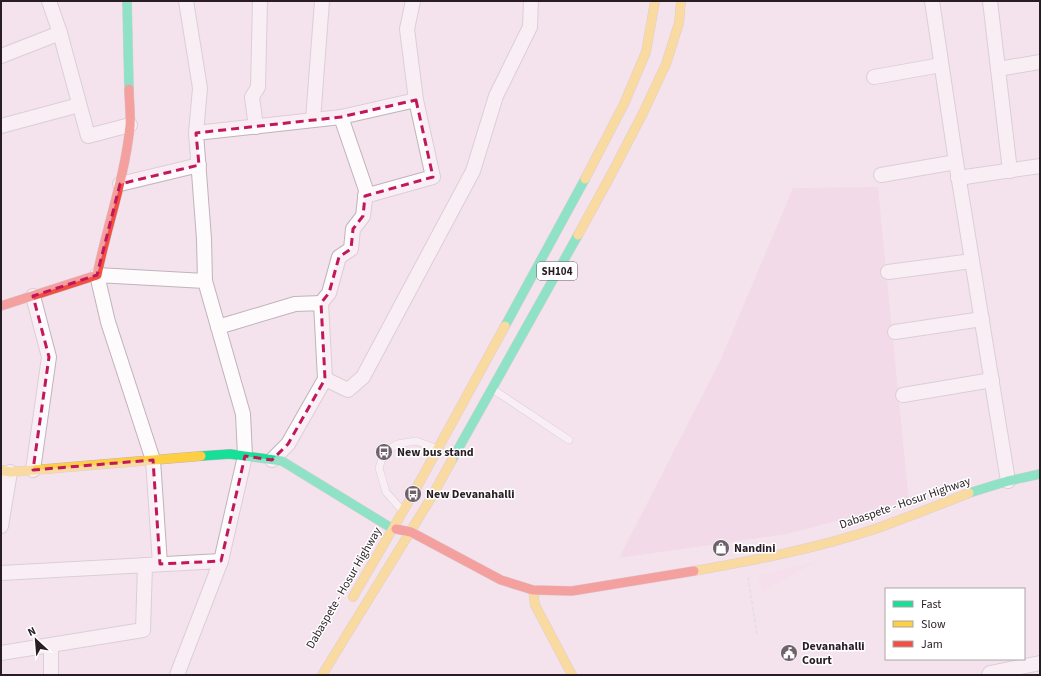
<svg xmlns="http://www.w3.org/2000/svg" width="1041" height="676" viewBox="0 0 1041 676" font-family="'Source Sans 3',sans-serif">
  <rect width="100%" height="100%" fill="#f4e3ed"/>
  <!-- built -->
  <polygon fill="#f7daeb" points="820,560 762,592 758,576"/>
  <!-- green -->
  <polygon fill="#efcee2" points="878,187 909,502 787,534 619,558 720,361 793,188"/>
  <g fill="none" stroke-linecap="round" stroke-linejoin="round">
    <!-- lane casing -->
    <g stroke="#c0b3ba" stroke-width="8">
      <g id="lane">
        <polyline points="494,390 569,440"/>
        <polyline points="401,509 386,492 379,468 384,453 397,444 416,441 435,448"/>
      </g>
    </g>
    <!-- street casing -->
    <g stroke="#c0b3ba" stroke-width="16">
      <g id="street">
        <polyline points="49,1 60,33 88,136 130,125"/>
        <polyline points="186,1 200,88 196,133"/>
        <polyline points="932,1 956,162 1008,481"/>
        <polyline points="990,1 1010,171"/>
        <polyline points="1,56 60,33"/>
        <polyline points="998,69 1040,62"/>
        <polyline points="874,77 941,65"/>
        <polyline points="313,120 322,1"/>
        <polyline points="1,126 79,105"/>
        <polyline points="256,127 252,97 258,87 260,1"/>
        <polyline points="881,175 956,162"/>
        <polyline points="958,178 1040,166"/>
        <polyline points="120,184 199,165"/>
        <polyline points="365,196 433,177 416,100 407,29 413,1"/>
        <polyline points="888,272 972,261"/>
        <polyline points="205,281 204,239 196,133 341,117 416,100"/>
        <polyline points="33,296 49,357 33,470"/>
        <polyline points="321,303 329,293 339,257 351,249 353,229 363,216 366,190 341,117"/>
        <polyline points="218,327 295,304 321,303 325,379 288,444 272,460"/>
        <polyline points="895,332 982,319"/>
        <polyline points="325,379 348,390 363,377 473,171 496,96 530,27 531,1"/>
        <polyline points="903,395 992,380"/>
        <polyline points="1,526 10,472"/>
        <polyline points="160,564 153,460 108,322 97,275 205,281 243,414 245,456 221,561 177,675"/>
        <polyline points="1,573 221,561"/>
        <polyline points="51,645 51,675"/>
        <polyline points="1,653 143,630 145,565"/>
        <polyline points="989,675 990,673 1040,663"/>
      </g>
    </g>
    <!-- fast casing -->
    <g stroke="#c0b3ba" stroke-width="10">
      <g id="fast">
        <polyline points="127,1 129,89"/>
        <polyline points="505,326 585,179"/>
        <polyline points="201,456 230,454 282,461 393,529"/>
        <polyline points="452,460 578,235"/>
        <polyline points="969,493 1008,481 1040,474"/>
      </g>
    </g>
    <!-- slow casing -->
    <g stroke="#c0b3ba" stroke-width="10">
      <g id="slow">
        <polyline points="585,179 624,104 646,52 655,1"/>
        <polyline points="578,235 612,173 643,113 666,64 679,23 681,1"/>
        <polyline points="1,470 10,472 201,456"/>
        <path d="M694 571C756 560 818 548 878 528 908 517 939 505 969 493"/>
        <polyline points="533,590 535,605 572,675"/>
        <polyline points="353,597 413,494 505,326"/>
        <polyline points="322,675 431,498 452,460"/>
      </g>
    </g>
    <!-- jam casing -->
    <g stroke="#c0b3ba" stroke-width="10">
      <g id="jam">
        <path d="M1 306 97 275C107 225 125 177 130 126 131 114 129 101 129 89"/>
        <polyline points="396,529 411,532 501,580 533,590 572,591 694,571"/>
      </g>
    </g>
    <!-- path -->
    <polyline stroke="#dcd7da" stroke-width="2" stroke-dasharray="4 2" stroke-linecap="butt" points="748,577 757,635"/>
    <!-- lane -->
    <use href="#lane" stroke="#fdfbfc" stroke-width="7"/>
    <!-- street -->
    <use href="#street" stroke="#fdfbfc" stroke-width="14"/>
    <!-- fast -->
    <use href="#fast" stroke="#16e098" stroke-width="9"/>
    <!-- slow -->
    <use href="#slow" stroke="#ffcf43" stroke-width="9"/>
    <!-- jam -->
    <use href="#jam" stroke="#f24e42" stroke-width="9"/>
  </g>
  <!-- marked area -->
  <path d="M0 0H1041V676H0ZM416 100 433 177 365 196 363 216 353 229 351 249 339 257 329 293 321 303 325 379 288 444 272 460 245 456 221 561 160 564 153 460 33 470 49 357 33 296 97 275 120 184 199 165 196 133 341 117Z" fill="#f4e3ed" fill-opacity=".55" fill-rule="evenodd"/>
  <path fill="none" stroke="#c2185b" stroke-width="3" stroke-dasharray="8 5" stroke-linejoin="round" d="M416 100 433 177 365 196 363 216 353 229 351 249 339 257 329 293 321 303 325 379 288 444 272 460 245 456 221 561 160 564 153 460 33 470 49 357 33 296 97 275 120 184 199 165 196 133 341 117Z"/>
  <!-- icons -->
  <defs>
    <g id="bus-disc" transform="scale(0.9)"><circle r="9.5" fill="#6f626a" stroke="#fff"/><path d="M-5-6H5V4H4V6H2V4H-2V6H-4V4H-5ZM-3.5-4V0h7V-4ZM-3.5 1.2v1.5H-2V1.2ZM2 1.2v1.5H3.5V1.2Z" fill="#fff"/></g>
    <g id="shop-disc" transform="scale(0.9)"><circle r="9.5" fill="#6f626a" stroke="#fff"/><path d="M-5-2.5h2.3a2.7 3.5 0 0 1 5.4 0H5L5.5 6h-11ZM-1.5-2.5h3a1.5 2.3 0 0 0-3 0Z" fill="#fff"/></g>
    <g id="civic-disc" transform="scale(0.9)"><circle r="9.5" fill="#6f626a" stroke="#fff"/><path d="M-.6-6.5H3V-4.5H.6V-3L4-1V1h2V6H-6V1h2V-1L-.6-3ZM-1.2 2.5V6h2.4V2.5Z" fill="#fff"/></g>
  </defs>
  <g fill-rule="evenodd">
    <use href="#bus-disc" x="384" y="452"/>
    <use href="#bus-disc" x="413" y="494"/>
    <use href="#shop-disc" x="721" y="548"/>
    <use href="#civic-disc" x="789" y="653"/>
  </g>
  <g text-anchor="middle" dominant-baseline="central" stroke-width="3" stroke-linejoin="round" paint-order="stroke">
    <!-- shield labels -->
    <rect fill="#fff" stroke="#686166" stroke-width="1" x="537" y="262" width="40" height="18" rx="3"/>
    <g font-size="11" font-weight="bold" fill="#281d24">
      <text x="557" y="271">SH104</text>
    </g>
    <!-- poi labels -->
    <g font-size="12" font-weight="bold" fill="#281d24" stroke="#fff" text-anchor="start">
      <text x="397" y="452">New bus stand</text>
      <text x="426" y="494">New Devanahalli</text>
      <text x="734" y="548">Nandini</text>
      <text x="802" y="646">Devanahalli<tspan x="802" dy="14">Court</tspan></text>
    </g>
    <!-- street labels -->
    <g font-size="12" fill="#281d24" stroke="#fff">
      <text transform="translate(905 503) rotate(-19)">Dabaspete - Hosur Highway</text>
      <text transform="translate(344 588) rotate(-60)">Dabaspete - Hosur Highway</text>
    </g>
  </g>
  <!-- border -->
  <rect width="1041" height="676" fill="none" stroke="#281d24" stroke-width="4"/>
  <!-- legend -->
  <rect x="885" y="588" width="140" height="72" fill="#ffffff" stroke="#a9a5a7"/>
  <rect x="893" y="601" width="20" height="6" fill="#16e098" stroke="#a9a5a7"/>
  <text x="921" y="608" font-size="12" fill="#281d24">Fast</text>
  <rect x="893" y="621" width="20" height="6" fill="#ffcf43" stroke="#a9a5a7"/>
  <text x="921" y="628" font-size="12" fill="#281d24">Slow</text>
  <rect x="893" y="641" width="20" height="6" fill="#f24e42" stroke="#a9a5a7"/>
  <text x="921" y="648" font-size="12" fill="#281d24">Jam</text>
  <!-- north arrow -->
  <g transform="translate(36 640) rotate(334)" stroke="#ffffff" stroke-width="3" paint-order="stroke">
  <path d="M0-3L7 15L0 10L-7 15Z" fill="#281d24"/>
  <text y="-6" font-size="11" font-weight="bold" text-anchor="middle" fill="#281d24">N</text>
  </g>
</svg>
